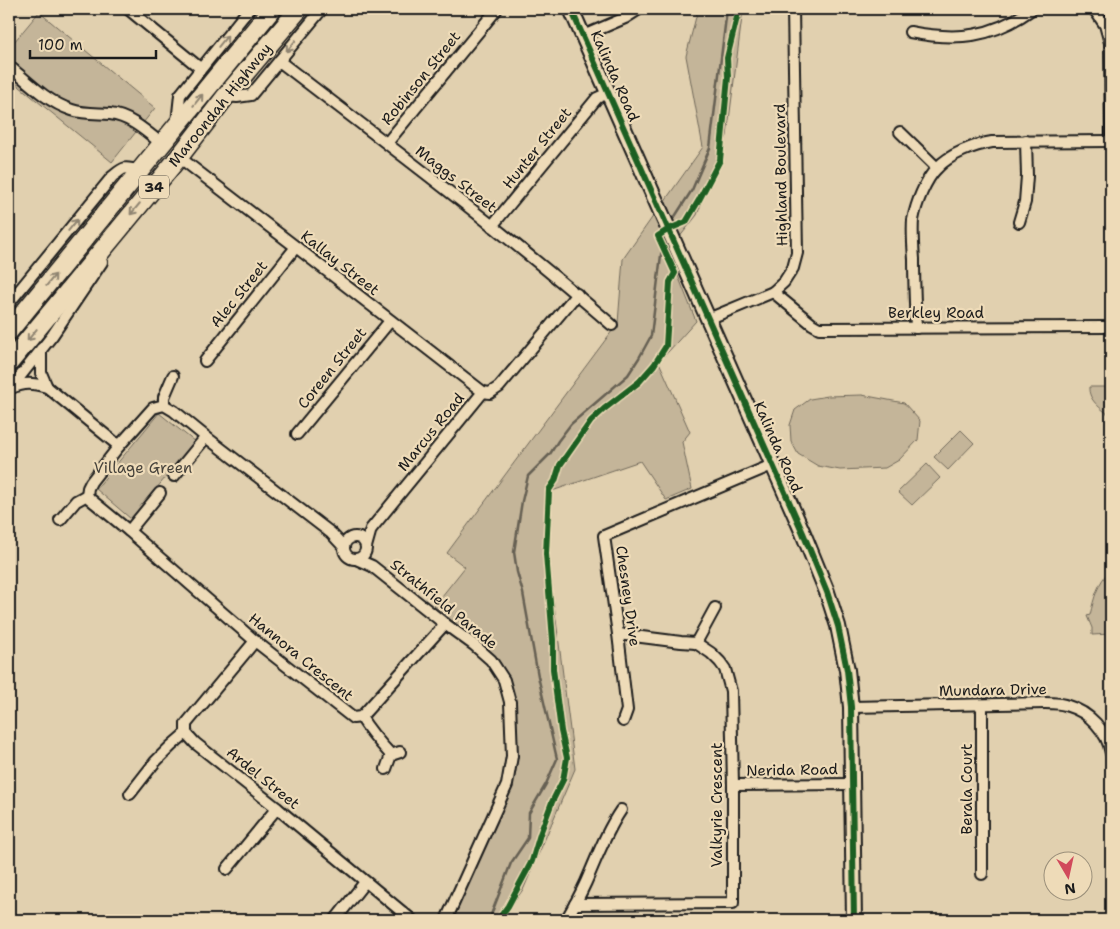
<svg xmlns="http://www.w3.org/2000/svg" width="1120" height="929" viewBox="0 0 1120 929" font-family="'Shantell Sans',sans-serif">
  <rect width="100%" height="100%" fill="#e1d0af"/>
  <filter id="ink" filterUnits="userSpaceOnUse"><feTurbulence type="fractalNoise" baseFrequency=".02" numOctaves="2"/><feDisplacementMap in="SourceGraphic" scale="10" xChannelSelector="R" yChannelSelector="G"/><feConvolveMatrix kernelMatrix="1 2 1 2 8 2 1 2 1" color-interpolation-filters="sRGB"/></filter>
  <g filter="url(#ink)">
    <!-- green -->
    <g fill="#c4b599" stroke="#70685a">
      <polygon points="698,9 743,9 727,136 697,215 675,243 659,209 703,147 686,56"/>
      <polygon points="39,12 155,108 112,162 9,78 9,48"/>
      <polygon points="654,215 696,321 659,362 690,432 682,442 692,489 666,500 640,461 552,491 547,549 575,769 524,888 502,920 453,920 508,792 516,764 517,738 514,696 510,682 500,662 471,636 434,606 465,567 447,553 618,323 623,259"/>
      <path d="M1089 387H1111V416C1101 409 1088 400 1089 387Z"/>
      <polygon points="862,395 904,403 920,421 918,440 899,460 885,468 840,470 818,466 798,454 791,441 790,425 795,410 810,399 828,396"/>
      <polygon points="159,413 195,442 131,519 96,489"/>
      <polygon points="961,430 974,443 948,470 934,457"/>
      <polygon points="927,464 940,478 912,505 898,492"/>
      <path d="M1111 570V634L1092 635V628L1087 616 1090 615C1094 598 1098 581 1111 570Z"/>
    </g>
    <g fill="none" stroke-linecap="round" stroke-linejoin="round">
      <!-- stream -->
      <g stroke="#666053" stroke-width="2.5">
        <polyline points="674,218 692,190 710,148 727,9"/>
        <polyline points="489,920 511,863 528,838 529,813 546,784 557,759 538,676 523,593 517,572 514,552 522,501 528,476 550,454 558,441 571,424 628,375 639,358 651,336 662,247"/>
      </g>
      <!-- street casing -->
      <g stroke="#1c1c1c" stroke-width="14">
        <g id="street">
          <polyline points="128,9 200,68"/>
          <polyline points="1094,9 1105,25 1110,43 1111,134"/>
          <path d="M910 32C957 41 992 38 1032 9"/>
          <polyline points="583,36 625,18 639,9"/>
          <path d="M279 61C391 147 505 232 612 325"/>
          <path d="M9 66C28 82 47 102 72 110 84 114 97 113 110 114 130 116 147 132 162 144"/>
          <polyline points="226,96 237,97 251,95 322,9"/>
          <polyline points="177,123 180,95 249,9"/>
          <polyline points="900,132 937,168"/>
          <polyline points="387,143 497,9"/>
          <polyline points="179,157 296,247 483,392"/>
          <polyline points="1019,222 1025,202 1027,176 1026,141"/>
          <polyline points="492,226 597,98 608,93"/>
          <polyline points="773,292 812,324 819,328 1111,327"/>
          <path d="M9 303 112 177C124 167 124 166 140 171"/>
          <polyline points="708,319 773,292 784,282 793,268 797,253 793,9"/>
          <path d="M916 328C915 305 914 282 914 259 913 246 912 233 913 220 916 204 925 180 937 168 950 154 974 145 992 142L1111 141"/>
          <polyline points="41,349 41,373 47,387"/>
          <polyline points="205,361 296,247"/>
          <path d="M11 388C26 382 32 383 47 387L119 446 153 408 164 405 174 411 206 437 331 533 344 547"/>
          <polyline points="11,388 52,336 102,262"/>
          <polyline points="164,405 164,397 173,376"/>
          <polyline points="297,434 390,321"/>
          <polyline points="119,446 91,482 88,488 87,495 90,499 129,531 255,641 353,718 361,717 445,624"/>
          <polyline points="174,476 206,437"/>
          <polyline points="60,520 76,501 87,495"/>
          <polyline points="129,531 160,493"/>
          <circle cx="355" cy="548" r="11"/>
          <polyline points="366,547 371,529 483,392 490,393 499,387 577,294"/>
          <polyline points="356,559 372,566 445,624 474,645 491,660 504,680 510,702 512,756 507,785 446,920"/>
          <polyline points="255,641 186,724 186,733 195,743 277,808 412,920"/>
          <polyline points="696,643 715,608"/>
          <polyline points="982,705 982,874"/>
          <path d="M851 707 1045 703C1053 703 1061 703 1068 706 1089 712 1107 731 1111 753"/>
          <path d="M361 717C370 732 380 743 391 755"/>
          <polyline points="623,721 627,710 618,634 604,536 772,465"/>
          <polyline points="386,769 391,755 400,752"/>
          <polyline points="733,785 852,784"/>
          <polyline points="130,794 155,762 171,746 186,733"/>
          <polyline points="227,869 277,808"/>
          <polyline points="575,904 733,903 733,785 731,691 725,669 720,662 711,653 696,643 681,642 618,634"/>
          <polyline points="335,920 365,882"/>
          <path d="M566 920C573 908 580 895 586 882 597 857 606 832 621 810"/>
        </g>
      </g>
      <!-- secondary casing -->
      <g stroke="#1c1c1c" stroke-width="18">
        <polyline id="secondary" points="571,9 803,533 827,592 838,626 847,670 851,707 854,920"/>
      </g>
      <!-- highway casing -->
      <g stroke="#1c1c1c" stroke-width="21">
        <g id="highway">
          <polyline points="9,331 272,9"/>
          <polyline points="9,363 179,157 226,96 299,9"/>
        </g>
      </g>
      <!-- street -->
      <use href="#street" stroke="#eedbb8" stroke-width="10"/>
      <!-- secondary -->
      <use href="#secondary" stroke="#eedbb8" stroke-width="14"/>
      <!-- highway -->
      <use href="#highway" stroke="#eedbb8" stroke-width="18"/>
      <!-- cycleway casing -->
      <g stroke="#eedbb8" stroke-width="9">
        <g id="cycleway">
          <polyline points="571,9 803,533 827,592 838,626 847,670 851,707 854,920"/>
          <polyline points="498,920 508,906 532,861 540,834 552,802 563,780 567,758 561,731 553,669 553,640 546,554 549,490 555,481 560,465 591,421 604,409 639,382 654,365 666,346 670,282 675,273 658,236 669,229 686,222 699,200 720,160 728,77 727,58 739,9"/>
        </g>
      </g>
      <!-- cycleway -->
      <use href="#cycleway" stroke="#1b5e20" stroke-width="6"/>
    </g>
    <!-- one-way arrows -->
    <defs><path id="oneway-shaft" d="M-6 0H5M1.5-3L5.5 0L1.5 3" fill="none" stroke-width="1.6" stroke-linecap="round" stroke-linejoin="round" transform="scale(1.25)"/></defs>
    <g stroke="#908572">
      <use href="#oneway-shaft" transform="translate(223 41) rotate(-51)"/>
      <use href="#oneway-shaft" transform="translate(291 46) rotate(129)"/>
      <use href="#oneway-shaft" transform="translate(198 100) rotate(-51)"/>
      <use href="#oneway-shaft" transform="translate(135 209) rotate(130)"/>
      <use href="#oneway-shaft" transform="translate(73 225) rotate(-51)"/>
      <use href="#oneway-shaft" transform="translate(51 280) rotate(-51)"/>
      <use href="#oneway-shaft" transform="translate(32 335) rotate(129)"/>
    </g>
  </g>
  <g text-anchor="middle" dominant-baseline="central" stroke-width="4.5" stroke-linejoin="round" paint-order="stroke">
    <!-- shield labels -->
    <rect fill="#eedbb8" stroke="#5b554b" stroke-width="1" x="139" y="175.5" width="30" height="23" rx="4"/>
    <g font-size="14" font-weight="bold" fill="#1c1c1c">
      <text x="154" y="187">34</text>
    </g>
    <!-- street labels -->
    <g font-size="15" fill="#1c1c1c" stroke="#eedbb8">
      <text transform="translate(615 76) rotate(66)">Kalinda Road</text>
      <text transform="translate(421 78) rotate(-51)">Robinson Street</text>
      <text transform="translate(220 105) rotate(-51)">Maroondah Highway</text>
      <text transform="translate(537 148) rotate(-51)">Hunter Street</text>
      <text transform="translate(781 175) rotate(-91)">Highland Boulevard</text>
      <text transform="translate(456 179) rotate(38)">Maggs Street</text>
      <text transform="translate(340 263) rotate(38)">Kallay Street</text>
      <text transform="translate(239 294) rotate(-51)">Alec Street</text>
      <text x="936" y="313">Berkley Road</text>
      <text transform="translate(332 368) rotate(-51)">Coreen Street</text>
      <text transform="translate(431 432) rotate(-51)">Marcus Road</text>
      <text transform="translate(778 447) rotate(66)">Kalinda Road</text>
      <text transform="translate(628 596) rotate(82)">Chesney Drive</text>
      <text transform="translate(444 604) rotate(39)">Strathfield Parade</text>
      <text transform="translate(301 657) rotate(39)">Hannora Crescent</text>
      <text transform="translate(993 690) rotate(-1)">Mundara Drive</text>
      <text transform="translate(792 770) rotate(-1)">Nerida Road</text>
      <text transform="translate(263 778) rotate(39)">Ardel Street</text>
      <text transform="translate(967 789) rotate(-90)">Berala Court</text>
      <text transform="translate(717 805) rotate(-90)">Valkyrie Crescent</text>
    </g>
    <!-- park labels -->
    <g font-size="15" fill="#46423b" stroke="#eedbb8">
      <text x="143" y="468">Village Green</text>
    </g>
  </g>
  <!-- margin -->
  <rect width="1120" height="929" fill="none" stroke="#eedbb8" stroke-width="30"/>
  <rect x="15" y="15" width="1090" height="899" fill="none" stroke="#1c1c1c" stroke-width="2" filter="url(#ink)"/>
  <!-- north arrow -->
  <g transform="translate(1068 876) rotate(171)"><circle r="24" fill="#eedbb8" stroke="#9a8f7a"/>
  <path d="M0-4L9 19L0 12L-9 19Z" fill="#d1495b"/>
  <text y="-8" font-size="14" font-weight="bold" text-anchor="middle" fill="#1c1c1c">N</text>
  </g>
  <!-- scale -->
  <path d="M30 50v8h126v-8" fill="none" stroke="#1c1c1c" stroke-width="2.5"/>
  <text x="38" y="50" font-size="15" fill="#1c1c1c" stroke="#eedbb8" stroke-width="4" paint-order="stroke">100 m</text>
</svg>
